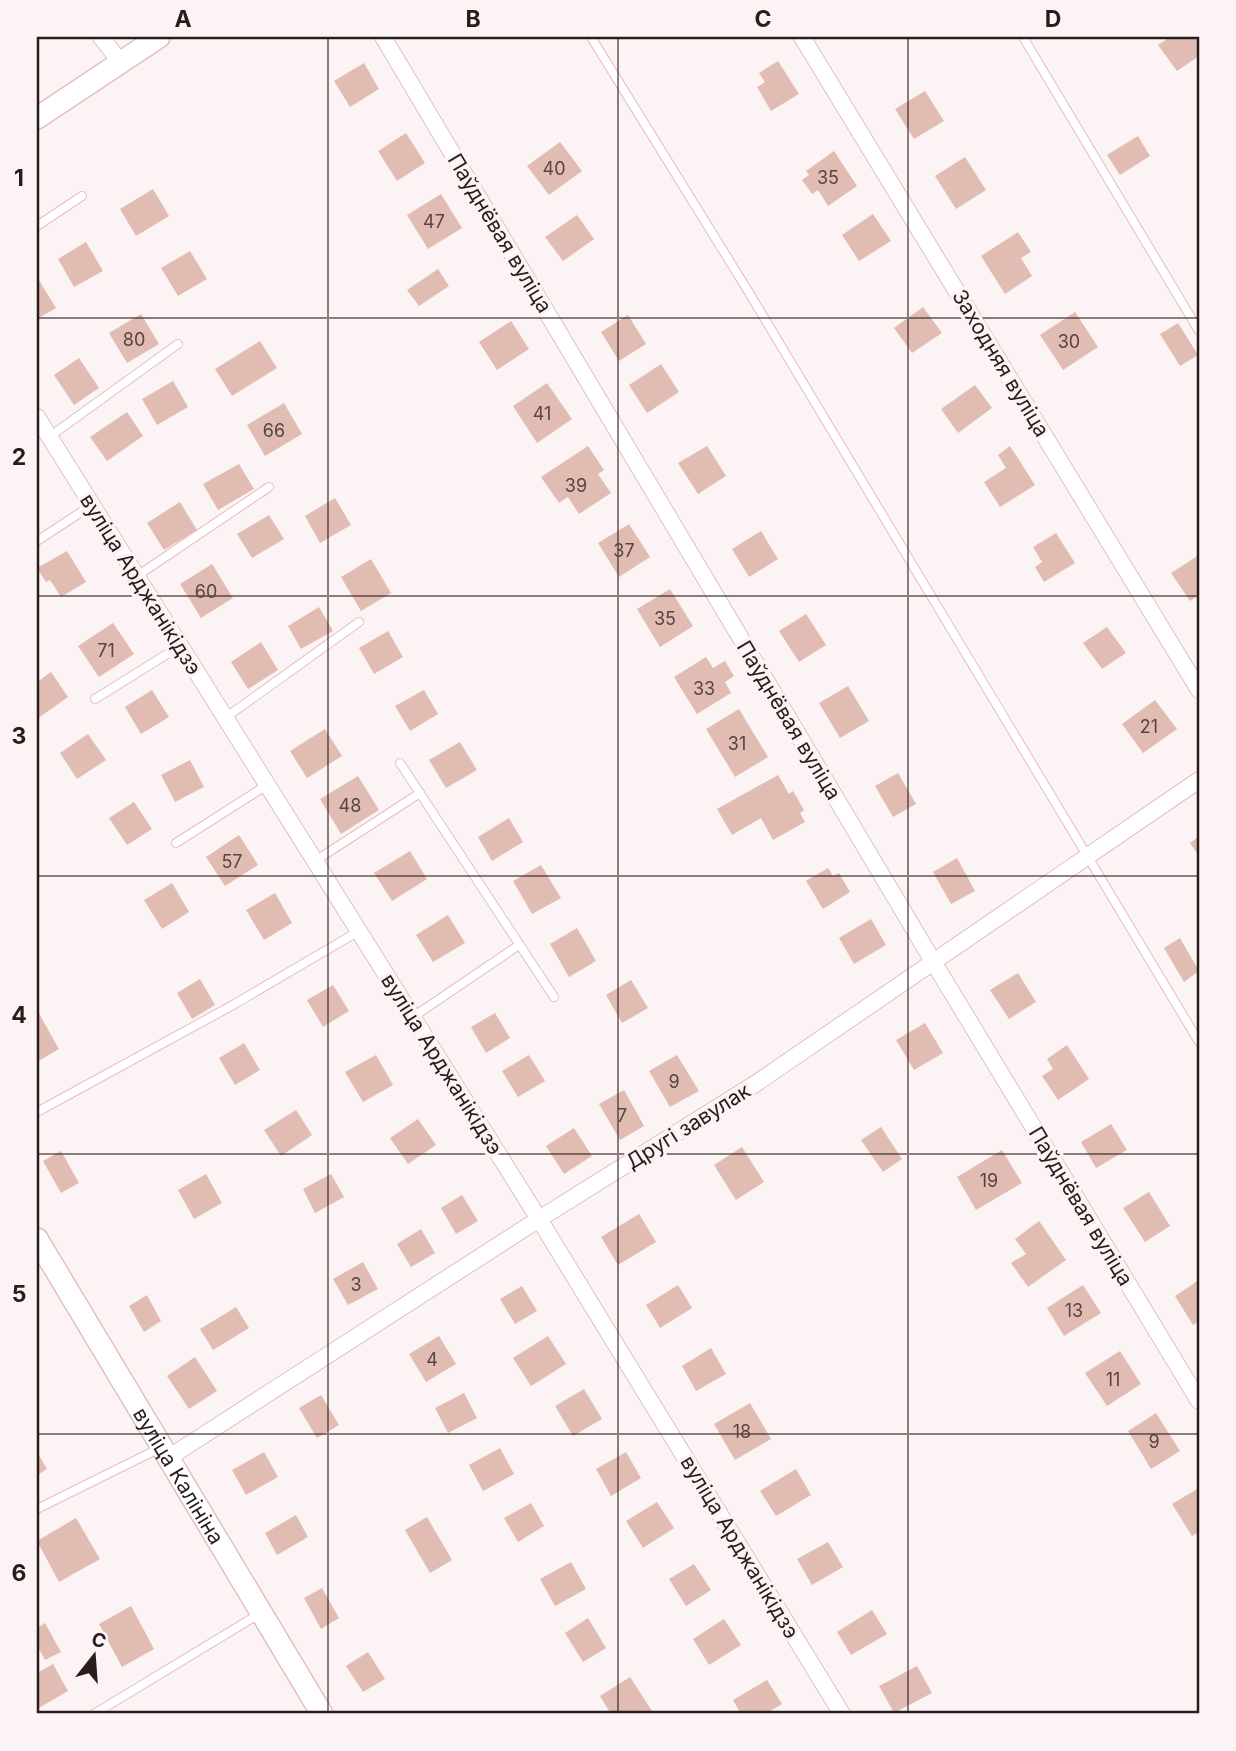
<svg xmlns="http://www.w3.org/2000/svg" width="1236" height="1751" viewBox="0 0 1236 1751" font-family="Inter,sans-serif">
  <rect width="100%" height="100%" fill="#fcf4f4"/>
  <!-- building -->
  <g fill="#e1bcb2">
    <polygon points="1170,37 1196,37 1199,42 1199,56 1177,71 1158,45"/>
    <polygon points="778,61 799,94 771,111 757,87 765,82 759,73"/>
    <polygon points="364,63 379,89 350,107 334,81"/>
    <polygon points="925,91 944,121 914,139 895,109"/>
    <polygon points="406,133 425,163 397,181 378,151"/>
    <polygon points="1138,136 1150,156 1120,175 1107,155"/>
    <polygon points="560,142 582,171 549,195 527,166"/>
    <polygon points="834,151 857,186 828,206 818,190 812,194 802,180 809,175 806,171"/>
    <polygon points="965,157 986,190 956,209 935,176"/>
    <polygon points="153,189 169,216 136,236 120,209"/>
    <polygon points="441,194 462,228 428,249 407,215"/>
    <polygon points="873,214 891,241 859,261 842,235"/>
    <polygon points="577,215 594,239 563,261 545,237"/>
    <polygon points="1018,232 1031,252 1021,258 1032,276 1005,294 981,256"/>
    <polygon points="86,242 103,271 74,287 58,259"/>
    <polygon points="190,251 207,279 178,296 161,268"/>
    <polygon points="438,269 449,286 419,306 407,290"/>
    <polygon points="37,277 56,308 37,319"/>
    <polygon points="923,307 942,333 912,353 894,328"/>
    <polygon points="1075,312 1098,347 1063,370 1040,335"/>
    <polygon points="141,314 159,344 127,363 109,333"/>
    <polygon points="628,315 646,344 619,361 601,332"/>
    <polygon points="511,321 529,349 497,370 479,342"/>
    <polygon points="1178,323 1198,355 1180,366 1160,334"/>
    <polygon points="260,341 277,368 232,396 215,369"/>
    <polygon points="79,358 99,388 74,405 54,375"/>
    <polygon points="661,364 679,392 647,413 629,385"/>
    <polygon points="173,381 188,407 157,425 142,399"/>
    <polygon points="547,383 572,419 537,443 513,406"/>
    <polygon points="975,385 992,408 958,433 941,409"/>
    <polygon points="284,403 302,434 265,456 247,425"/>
    <polygon points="127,412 143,436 107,461 90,437"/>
    <polygon points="588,446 604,470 598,474 611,493 579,514 568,497 559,503 541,477"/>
    <polygon points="707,446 726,476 698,494 678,463"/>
    <polygon points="1010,446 1035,485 1000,507 984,482 1006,468 998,455"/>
    <polygon points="239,464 254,489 218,510 203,484"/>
    <polygon points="335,498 351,525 320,543 305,516"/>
    <polygon points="180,502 197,530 164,550 147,523"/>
    <polygon points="269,515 284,539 252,558 237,534"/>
    <polygon points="629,524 650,557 619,577 598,543"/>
    <polygon points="761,531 778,559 749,577 732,549"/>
    <polygon points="1056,533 1075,563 1044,582 1035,567 1042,562 1033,547"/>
    <polygon points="67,551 86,582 61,597 50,580 46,582 37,568"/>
    <polygon points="1199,555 1199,595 1190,601 1171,573"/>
    <polygon points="371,559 391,593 361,611 341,577"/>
    <polygon points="212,564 233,598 201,618 180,584"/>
    <polygon points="670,589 693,626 660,647 637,609"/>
    <polygon points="319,607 333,631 301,649 288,626"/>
    <polygon points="806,614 826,645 799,662 779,631"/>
    <polygon points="113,623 134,654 99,677 78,646"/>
    <polygon points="1107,627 1126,653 1102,669 1083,643"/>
    <polygon points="388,631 403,657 374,674 359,648"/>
    <polygon points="261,642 278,670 248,689 231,662"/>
    <polygon points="706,657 713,668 725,661 734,676 725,682 731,693 697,714 674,677"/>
    <polygon points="51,672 68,697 37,719 37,682"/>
    <polygon points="848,686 869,721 840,738 819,703"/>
    <polygon points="152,690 169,717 141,734 125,707"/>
    <polygon points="424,690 438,714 410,731 395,706"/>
    <polygon points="1155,700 1177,729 1143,753 1122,724"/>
    <polygon points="739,709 768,757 735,777 706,729"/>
    <polygon points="325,729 342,756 307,778 290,751"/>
    <polygon points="88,734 106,760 77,779 60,753"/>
    <polygon points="460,742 477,770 446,788 429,760"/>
    <polygon points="190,760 204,787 175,802 161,775"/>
    <polygon points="898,773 916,804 893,817 875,786"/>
    <polygon points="778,775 789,794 793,791 804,810 800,813 805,822 773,840 761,818 732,835 717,809"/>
    <polygon points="358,776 379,810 341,834 320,799"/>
    <polygon points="134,802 152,829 127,845 109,818"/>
    <polygon points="509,818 523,842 492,861 478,837"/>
    <polygon points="239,835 258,865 225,886 206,857"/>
    <polygon points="1199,836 1199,856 1190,843"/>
    <polygon points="410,851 427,879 392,901 374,873"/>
    <polygon points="957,858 975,891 951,904 933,872"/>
    <polygon points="541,865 561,898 532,914 513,881"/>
    <polygon points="828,868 833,876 839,873 850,892 823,909 806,881"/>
    <polygon points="172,883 189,912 162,929 144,900"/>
    <polygon points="275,893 292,923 264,940 246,910"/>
    <polygon points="448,915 465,943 433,962 416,935"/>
    <polygon points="871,919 886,945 854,964 839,938"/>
    <polygon points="577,928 596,961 569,977 550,944"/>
    <polygon points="1180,938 1199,971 1184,982 1164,948"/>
    <polygon points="1018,973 1036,1002 1009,1019 990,990"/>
    <polygon points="200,979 215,1005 192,1019 177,993"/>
    <polygon points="631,980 648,1008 622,1023 606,995"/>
    <polygon points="333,985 349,1011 323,1027 307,1000"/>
    <polygon points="37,1010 59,1049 37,1062"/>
    <polygon points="495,1013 510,1038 486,1053 471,1027"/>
    <polygon points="925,1023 943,1053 914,1070 896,1040"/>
    <polygon points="244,1043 260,1070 235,1085 219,1058"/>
    <polygon points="1067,1045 1089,1079 1058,1100 1042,1076 1053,1069 1047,1059"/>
    <polygon points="376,1055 393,1085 363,1102 345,1072"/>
    <polygon points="529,1055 545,1081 518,1097 502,1071"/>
    <polygon points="677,1055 699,1091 670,1107 649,1071"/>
    <polygon points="624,1090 644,1126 620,1140 599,1104"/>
    <polygon points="296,1110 312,1135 281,1156 264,1130"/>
    <polygon points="418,1119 436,1145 408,1164 390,1138"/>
    <polygon points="1111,1124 1127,1150 1096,1168 1081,1142"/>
    <polygon points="881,1127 902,1159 883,1172 861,1140"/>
    <polygon points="574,1128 592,1156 564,1174 546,1146"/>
    <polygon points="742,1147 764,1182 736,1200 714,1165"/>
    <polygon points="1002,1150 1022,1183 976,1210 957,1177"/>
    <polygon points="61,1151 79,1183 61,1193 43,1161"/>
    <polygon points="206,1174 222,1203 194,1219 178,1190"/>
    <polygon points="331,1174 344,1197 315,1213 303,1189"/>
    <polygon points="1149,1192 1170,1226 1145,1242 1123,1208"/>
    <polygon points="462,1195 478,1221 456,1234 441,1208"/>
    <polygon points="639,1214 656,1242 618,1265 601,1237"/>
    <polygon points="1039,1221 1066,1260 1028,1287 1011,1263 1026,1254 1015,1239"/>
    <polygon points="421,1229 435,1253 411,1267 397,1244"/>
    <polygon points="363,1262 378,1289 348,1305 333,1279"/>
    <polygon points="1199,1280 1199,1321 1193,1325 1175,1296"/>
    <polygon points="678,1285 692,1308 660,1328 646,1305"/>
    <polygon points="1083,1285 1101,1313 1064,1336 1047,1308"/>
    <polygon points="522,1286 537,1311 515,1324 500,1299"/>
    <polygon points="147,1295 161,1321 144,1332 129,1306"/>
    <polygon points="236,1307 249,1328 213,1350 200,1329"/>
    <polygon points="439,1336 456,1364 426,1382 409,1354"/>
    <polygon points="548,1336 566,1364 531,1386 513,1358"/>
    <polygon points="711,1348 726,1374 696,1391 682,1366"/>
    <polygon points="1120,1351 1141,1384 1107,1406 1085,1373"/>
    <polygon points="195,1357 217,1391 189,1409 167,1376"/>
    <polygon points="584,1389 602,1419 573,1436 555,1406"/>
    <polygon points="464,1393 477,1418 448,1433 435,1408"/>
    <polygon points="321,1395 339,1425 317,1438 299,1408"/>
    <polygon points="750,1403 771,1439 735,1460 714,1424"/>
    <polygon points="1156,1413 1180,1451 1151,1469 1128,1431"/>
    <polygon points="500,1448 514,1474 483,1491 469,1465"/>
    <polygon points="37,1452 47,1469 37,1475"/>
    <polygon points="264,1452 278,1477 246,1495 232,1470"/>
    <polygon points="626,1452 641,1478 611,1496 596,1469"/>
    <polygon points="796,1469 811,1495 776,1516 760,1491"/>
    <polygon points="1199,1488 1199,1532 1192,1536 1172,1504"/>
    <polygon points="657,1502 674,1528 643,1548 626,1521"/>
    <polygon points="531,1503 544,1526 518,1542 504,1518"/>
    <polygon points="296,1515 308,1537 277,1555 265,1533"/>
    <polygon points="427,1517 452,1560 430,1573 405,1530"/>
    <polygon points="76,1518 100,1559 59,1582 37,1541"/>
    <polygon points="828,1542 843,1567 812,1585 797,1559"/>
    <polygon points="571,1562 586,1589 555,1606 540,1579"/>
    <polygon points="694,1564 711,1590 686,1606 669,1579"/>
    <polygon points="322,1588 339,1618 321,1629 304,1598"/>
    <polygon points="131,1606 154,1649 122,1667 99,1624"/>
    <polygon points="872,1610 887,1634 851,1655 837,1632"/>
    <polygon points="588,1618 606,1648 583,1662 565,1633"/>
    <polygon points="724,1619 741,1645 709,1665 693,1639"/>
    <polygon points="45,1623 61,1652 45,1660 39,1649 37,1650 37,1628"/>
    <polygon points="368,1652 385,1679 363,1692 346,1666"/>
    <polygon points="53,1664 68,1691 37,1709 37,1673"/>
    <polygon points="917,1666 932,1693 894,1713 879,1686"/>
    <polygon points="630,1677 654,1714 611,1714 600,1696"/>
    <polygon points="767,1680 782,1704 765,1714 741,1714 733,1700"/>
  </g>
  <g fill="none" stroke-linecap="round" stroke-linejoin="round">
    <!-- service casing -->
    <g stroke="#e5bec0" stroke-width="10">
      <g id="service">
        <polyline points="591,37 748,291 1199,1042"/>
        <polyline points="1023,37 1199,331"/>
        <polyline points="37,226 82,196"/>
        <polyline points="49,437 178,344"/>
        <polyline points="37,541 92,505"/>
        <polyline points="137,576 269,487"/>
        <polyline points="95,699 180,646"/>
        <polyline points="225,718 359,622"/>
        <polyline points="400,763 554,997"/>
        <polyline points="176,843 267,785"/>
        <polyline points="315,861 420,793"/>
        <polyline points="413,1017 519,945"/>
        <polyline points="37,1112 233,1005 359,931"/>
        <polyline points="37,1509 160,1448"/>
        <polyline points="94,1714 259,1614"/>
      </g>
    </g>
    <!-- minor casing -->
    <g stroke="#e5bec0" stroke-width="18">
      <g id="minor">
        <polyline points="101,37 121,63"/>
        <polyline points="383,37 934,963 1199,1401"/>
        <polyline points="802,37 1199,690"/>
        <polyline points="37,417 539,1219 842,1714"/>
        <polyline points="168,1458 539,1219 755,1084 1199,780"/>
      </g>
    </g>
    <!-- tertiary casing -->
    <g stroke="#e5bec0" stroke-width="24">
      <g id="tertiary">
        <polyline points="37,118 159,37"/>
        <path id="s1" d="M37 1239 322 1714"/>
      </g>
    </g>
    <!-- service -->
    <use href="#service" stroke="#fff" stroke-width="8"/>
    <!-- minor -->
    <use href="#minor" stroke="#fff" stroke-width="16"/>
    <!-- tertiary -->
    <use href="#tertiary" stroke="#fff" stroke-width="21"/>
  </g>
  <!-- grid -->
  <path fill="none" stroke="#2a1c1d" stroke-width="2" stroke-opacity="0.55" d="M328 37V1714M618 37V1714M908 37V1714M37 318H1199M37 596H1199M37 876H1199M37 1154H1199M37 1434H1199"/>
  <g text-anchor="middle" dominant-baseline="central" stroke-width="7" stroke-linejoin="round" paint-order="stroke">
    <!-- number labels -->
    <g font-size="18" fill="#584442">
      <text x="554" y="168">40</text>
      <text x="828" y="177">35</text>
      <text x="434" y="221">47</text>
      <text x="134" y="339">80</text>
      <text x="1069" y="341">30</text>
      <text x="542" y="413">41</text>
      <text x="274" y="430">66</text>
      <text x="576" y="485">39</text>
      <text x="624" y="550">37</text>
      <text x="206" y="591">60</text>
      <text x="665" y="618">35</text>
      <text x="106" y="650">71</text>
      <text x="704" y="688">33</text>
      <text x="1149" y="726">21</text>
      <text x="737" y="743">31</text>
      <text x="350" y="805">48</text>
      <text x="232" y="861">57</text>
      <text x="674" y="1081">9</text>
      <text x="622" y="1115">7</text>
      <text x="989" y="1180">19</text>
      <text x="356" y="1284">3</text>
      <text x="1074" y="1310">13</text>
      <text x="432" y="1359">4</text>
      <text x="1113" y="1379">11</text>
      <text x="742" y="1431">18</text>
      <text x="1154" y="1441">9</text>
    </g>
    <!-- street labels -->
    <g font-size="21" fill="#2a1c1d" stroke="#fcf4f4">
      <text transform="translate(500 233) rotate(59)">Паўднёвая вуліца</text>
      <text transform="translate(1001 363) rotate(59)">Заходняя вуліца</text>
      <text transform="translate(141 584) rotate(58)">вуліца Арджанікідзэ</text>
      <text transform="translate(789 720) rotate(59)">Паўднёвая вуліца</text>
      <text transform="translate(442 1064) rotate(58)">вуліца Арджанікідзэ</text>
      <text transform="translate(688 1126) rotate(-32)">Другі завулак</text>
      <text transform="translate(1081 1206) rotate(59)">Паўднёвая вуліца</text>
      <text stroke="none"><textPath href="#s1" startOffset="276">вуліца Калініна</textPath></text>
      <text transform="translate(740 1547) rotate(59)">вуліца Арджанікідзэ</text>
    </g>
  </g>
  <!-- border -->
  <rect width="1236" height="1751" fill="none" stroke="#fcf4f4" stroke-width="77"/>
  <!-- north arrow -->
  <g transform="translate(94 1656) rotate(17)" stroke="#fcf4f4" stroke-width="5" paint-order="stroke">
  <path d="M0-5L12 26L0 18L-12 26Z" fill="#2a1c1d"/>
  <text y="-10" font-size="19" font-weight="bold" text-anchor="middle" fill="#2a1c1d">С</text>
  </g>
  <rect x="38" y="38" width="1160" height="1674" fill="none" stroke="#2a1c1d" stroke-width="2.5"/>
  <g font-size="23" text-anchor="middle" font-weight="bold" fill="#2a1c1d">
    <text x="183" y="27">A</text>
    <text x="473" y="27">B</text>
    <text x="763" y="27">C</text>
    <text x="1053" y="27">D</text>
    <text x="19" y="186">1</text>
    <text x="19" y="465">2</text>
    <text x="19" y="744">3</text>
    <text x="19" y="1023">4</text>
    <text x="19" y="1302">5</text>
    <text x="19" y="1581">6</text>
  </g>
</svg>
